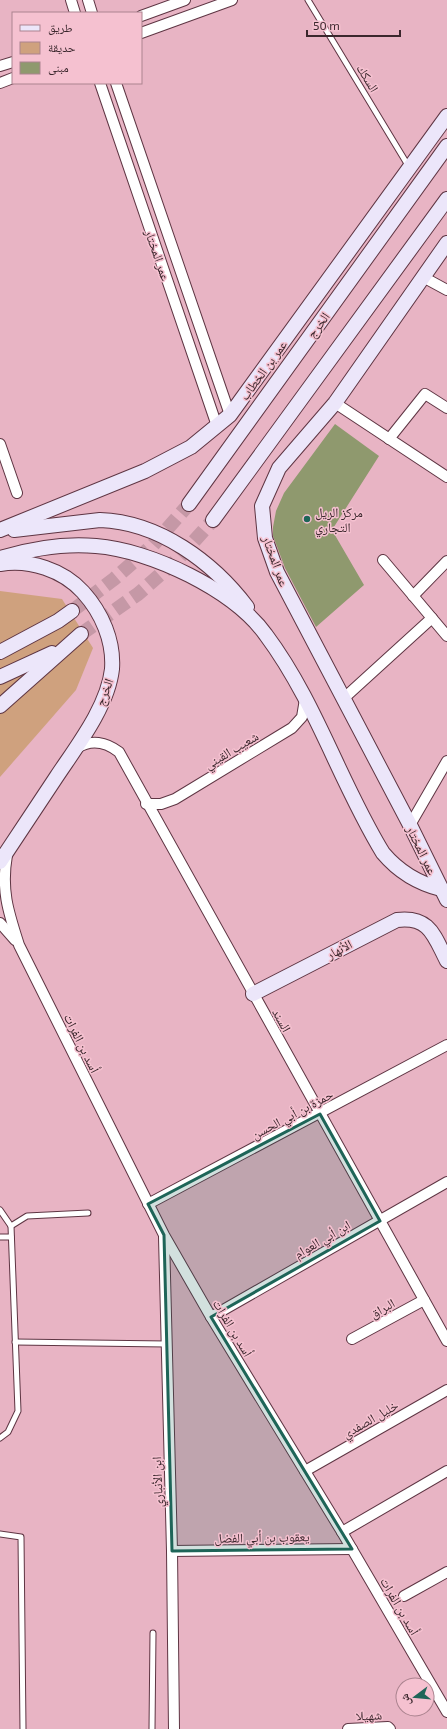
<svg xmlns="http://www.w3.org/2000/svg" width="447" height="1729" viewBox="0 0 447 1729" font-family="'Exo 2','Noto Naskh Arabic',sans-serif">
  <rect width="100%" height="100%" fill="#e8b4c4"/>
  <!-- green -->
  <polygon fill="#cfa17e" points="0,591 62,599 93,648 76,690 0,777"/>
  <!-- building -->
  <polygon fill="#8f996e" points="335,424 379,456 332,530 364,585 316,627 285,568 273,536 273,527 276,511 284,493"/>
  <g fill="none" stroke-linecap="round" stroke-linejoin="round">
    <!-- secondary-tunnel -->
    <g stroke="#c598a6" stroke-width="14" stroke-dasharray="14 7" stroke-linecap="butt">
      <polyline points="72,611 114,579 153,545 189,504"/>
      <polyline points="81,634 138,594 178,559 213,520"/>
    </g>
    <!-- lane casing -->
    <g stroke="#5e3543" stroke-width="7">
      <g id="lane">
        <polyline points="308,0 409,167"/>
        <polyline points="0,1210 11,1226"/>
        <polyline points="0,1237 11,1237"/>
        <polyline points="15,1342 166,1344"/>
        <polyline points="0,1438 8,1432 18,1411 11,1226 27,1216 88,1213"/>
        <polyline points="0,1534 21,1537 23,1729"/>
        <polyline points="152,1729 153,1633"/>
      </g>
    </g>
    <!-- street casing -->
    <g stroke="#5e3543" stroke-width="12">
      <g id="street">
        <polyline points="71,0 75,13"/>
        <polyline points="88,0 92,13"/>
        <polyline points="141,16 185,0"/>
        <polyline points="141,33 232,0"/>
        <polyline points="0,66 13,62"/>
        <polyline points="0,83 13,78"/>
        <polyline points="100,83 217,426"/>
        <polyline points="116,83 230,415"/>
        <polyline points="423,277 447,290"/>
        <polyline points="335,403 447,477"/>
        <polyline points="389,439 425,394 447,408"/>
        <polyline points="0,444 17,493"/>
        <polyline points="383,560 447,636"/>
        <polyline points="413,596 447,561"/>
        <polyline points="343,699 432,618"/>
        <path d="M77 748C91 739 106 742 119 752L447 1341"/>
        <polyline points="146,804 161,804 175,799 292,728 302,717 305,699"/>
        <polyline points="410,825 447,761"/>
        <path d="M7 855C1 890 8 911 19 945L164 1235 211 1317 342 1532 447 1712"/>
        <polyline points="0,923 15,940"/>
        <polyline points="148,1204 447,1045"/>
        <polyline points="164,1237 172,1551 174,1729"/>
        <polyline points="211,1317 447,1182"/>
        <polyline points="352,1339 424,1300"/>
        <polyline points="305,1471 447,1390"/>
        <polyline points="342,1532 447,1471"/>
        <polyline points="172,1551 352,1549"/>
        <polyline points="404,1596 447,1572"/>
        <polyline points="348,1729 388,1727 390,1729"/>
      </g>
    </g>
    <!-- secondary casing -->
    <g stroke="#5e3543" stroke-width="16">
      <g id="secondary">
        <polyline points="447,243 335,403 279,468 262,506 265,538 277,572 410,825 447,900"/>
        <polyline points="189,504 447,146"/>
        <polyline points="213,520 447,199"/>
        <polyline points="0,530 145,471 191,447 230,415 447,116"/>
        <path d="M14 530 100 520C159 522 213 562 247 607"/>
        <path d="M0 558C30 549 64 543 96 546 150 550 234 590 266 635 316 702 340 783 383 853 399 872 417 883 441 889"/>
        <polyline points="0,652 58,621 72,611"/>
        <polyline points="0,677 52,653"/>
        <polyline points="0,706 81,634"/>
        <path d="M0 862C19 833 38 805 57 776 77 746 108 706 112 669 114 641 102 613 83 592 63 570 30 559 0 564"/>
        <path d="M253 994 397 920C430 916 434 936 447 961"/>
      </g>
    </g>
    <!-- lane -->
    <use href="#lane" stroke="#fff" stroke-width="5"/>
    <!-- street -->
    <use href="#street" stroke="#fff" stroke-width="10"/>
    <!-- secondary -->
    <use href="#secondary" stroke="#ece6fa" stroke-width="14"/>
  </g>
  <!-- marked area -->
  <path fill="#1e6558" fill-opacity="0.2" stroke="#1e6558" stroke-width="3" stroke-linejoin="round" d="M320 1114 380 1221 211 1317 352 1549 172 1551 164 1235 148 1204Z"/>
  <!-- markers -->
  <circle fill="#1e6558" stroke="#f5c1d0" stroke-width="1.5" cx="307" cy="519" r="4"/>
  <g text-anchor="middle" dominant-baseline="central" stroke-width="3" stroke-linejoin="round" paint-order="stroke">
    <!-- street labels -->
    <g font-size="13" fill="#3b272d" stroke="#f5c1d0">
      <text transform="translate(368 78) rotate(59)">السكك</text>
      <text transform="translate(158 255) rotate(71)">عمر المختار</text>
      <text transform="translate(318 325) rotate(-54)">الخرج</text>
      <text transform="translate(263 370) rotate(-54)">عمر بن الخطاب</text>
      <text transform="translate(276 561) rotate(70)">عمر المختار</text>
      <text transform="translate(104 692) rotate(-70)">الخرج</text>
      <text transform="translate(231 750) rotate(-31)">شعيب القيني</text>
      <text transform="translate(422 850) rotate(64)">عمر المختار</text>
      <text transform="translate(339 949) rotate(-28)">الأنهار</text>
      <text transform="translate(282 1020) rotate(61)">السند</text>
      <text transform="translate(82 1043) rotate(64)">أسد بن الفرات</text>
      <text transform="translate(292 1114) rotate(-28)">حمزة بن أبي الحسن</text>
      <text transform="translate(322 1239) rotate(-30)">ابن أبي العوام</text>
      <text transform="translate(382 1308) rotate(-29)">البراق</text>
      <text transform="translate(233 1328) rotate(59)">أسد بن الفرات</text>
      <text transform="translate(370 1419) rotate(-30)">خليل الصفدي</text>
      <text transform="translate(157 1482) rotate(-92)">ابن الأنباري</text>
      <text transform="translate(262 1537) rotate(-1)">يعقوب بن أبي الفضل</text>
      <text transform="translate(400 1606) rotate(60)">أسد بن الفرات</text>
      <text transform="translate(369 1715) rotate(-2)">شهيلا</text>
    </g>
    <!-- poi labels -->
    <g font-size="13" fill="#3b272d" stroke="#f5c1d0" text-anchor="start">
      <text x="315" y="512">مركز الريل<tspan x="315" dy="15">التجاري</tspan></text>
    </g>
  </g>
  <!-- legend -->
  <rect x="12" y="12" width="130" height="72" fill="#f5c1d0" stroke="#ab838f"/>
  <rect x="20" y="25" width="20" height="6" fill="#ece6fa" stroke="#ab838f"/>
  <text x="48" y="32" font-size="12" fill="#3b272d">طريق</text>
  <rect x="20" y="42" width="20" height="12" fill="#cfa17e" stroke="#ab838f"/>
  <text x="48" y="52" font-size="12" fill="#3b272d">حديقة</text>
  <rect x="20" y="62" width="20" height="12" fill="#8f996e" stroke="#ab838f"/>
  <text x="48" y="72" font-size="12" fill="#3b272d">مبنى</text>
  <!-- north arrow -->
  <g transform="translate(415 1697) rotate(254)"><circle r="19" fill="#f5c1d0" stroke="#ab838f"/>
  <path d="M0-3L7 15L0 10L-7 15Z" fill="#1e6558"/>
  <text y="-6" font-size="11" font-weight="bold" text-anchor="middle" fill="#3b272d">ش</text>
  </g>
  <!-- scale -->
  <path d="M307 30v6h93v-6" fill="none" stroke="#3b272d" stroke-width="2"/>
  <text x="313" y="30" font-size="12" fill="#3b272d" stroke="#f5c1d0" stroke-width="3" paint-order="stroke">50 m</text>
</svg>
